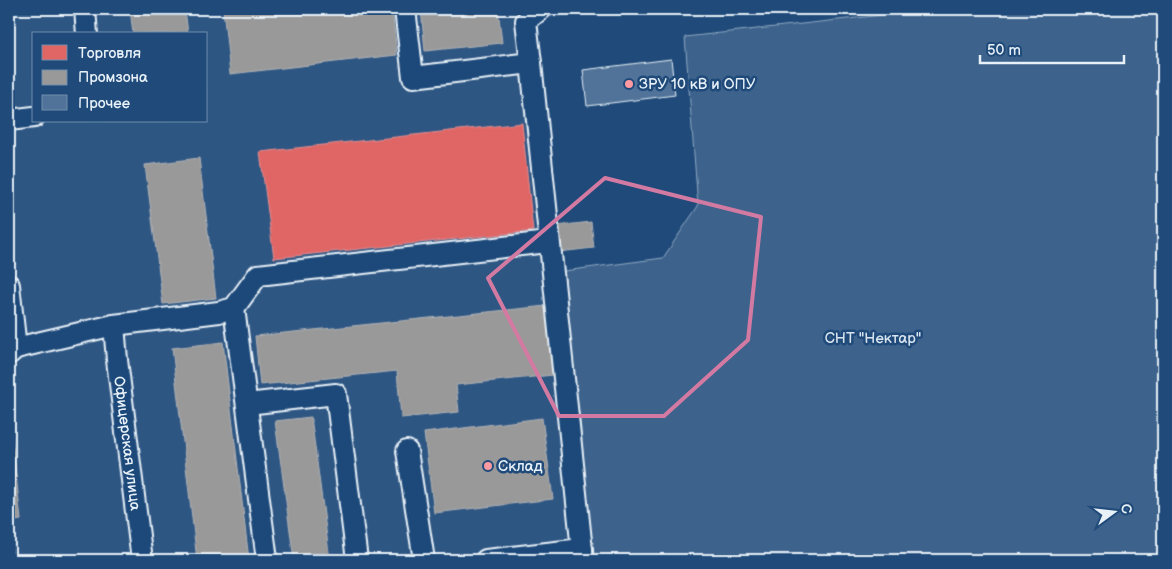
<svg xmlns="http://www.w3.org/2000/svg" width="1172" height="569" viewBox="0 0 1172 569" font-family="'Balsamiq Sans',sans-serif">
  <rect width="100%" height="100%" fill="#1f4a7a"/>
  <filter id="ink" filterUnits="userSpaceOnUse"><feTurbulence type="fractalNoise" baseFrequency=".02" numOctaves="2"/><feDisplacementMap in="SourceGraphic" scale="10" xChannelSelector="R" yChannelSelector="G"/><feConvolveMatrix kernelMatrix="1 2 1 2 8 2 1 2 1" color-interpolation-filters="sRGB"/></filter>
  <g filter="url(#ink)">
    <!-- built -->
    <path fill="#2e5683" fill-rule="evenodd" d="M9 9H624L538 20 593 560H9ZM34 34H206V121H34Z"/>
    <!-- green -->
    <polygon fill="#3c628c" stroke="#92aac2" points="937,9 1163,9 1163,560 593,560 564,271 663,258 698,206 685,37"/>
    <!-- shops -->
    <polygon fill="#e06666" stroke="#e29092" points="522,123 533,231 274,258 260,152"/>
    <!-- industry -->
    <g fill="#999" stroke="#b1b3b6">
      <polygon points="130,9 185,9 188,34 133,34"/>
      <polygon points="223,9 392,9 397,55 230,74"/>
      <polygon points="421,9 498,9 502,43 425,51"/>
      <polygon points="199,158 216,298 163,304 145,165"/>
      <polygon points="591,222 594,248 559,252 556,226"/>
      <polygon points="546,306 553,375 456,385 459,412 401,418 397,371 260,385 255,336"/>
      <polygon points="223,342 249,560 197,560 172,348"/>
      <polygon points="9,412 21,520 9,522"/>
      <polygon points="311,417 330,560 294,560 275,421"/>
      <polygon points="542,418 553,499 434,513 424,433"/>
      <polygon points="9,534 12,560 9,560"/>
    </g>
    <!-- building -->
    <polygon fill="#517399" stroke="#e8f1f8" points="671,59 675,95 587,106 583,70"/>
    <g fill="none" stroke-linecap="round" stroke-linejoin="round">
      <!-- minor casing -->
      <g stroke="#e8f1f8" stroke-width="24">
        <g id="minor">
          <polyline points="85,9 87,34"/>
          <polyline points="405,9 413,77 531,63 526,21 541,9"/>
          <polyline points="531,63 583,560"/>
          <polyline points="9,120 34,117"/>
          <polyline points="9,285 16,348"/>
          <polyline points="234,308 267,560"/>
          <path id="s1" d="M114 325 117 360 142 560"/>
          <polyline points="9,354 16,348 114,325 219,312 234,308 258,275 548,242"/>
          <polyline points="247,404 336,394 357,560"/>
          <polyline points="407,451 424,560"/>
          <polyline points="486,560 582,549"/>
        </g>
      </g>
      <!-- minor -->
      <use href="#minor" stroke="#1f4a7a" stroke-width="20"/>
    </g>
  </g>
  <!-- marked area -->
  <path fill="none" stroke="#d37aa2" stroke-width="4" stroke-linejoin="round" d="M605 178 761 217 748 340 664 416H559L488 278Z"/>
  <!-- markers -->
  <g fill="#ff9aa2" stroke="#1f4a7a" stroke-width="2">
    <circle cx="629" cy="84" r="5"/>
    <circle cx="488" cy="466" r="5"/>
  </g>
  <g text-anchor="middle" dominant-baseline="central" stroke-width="5" stroke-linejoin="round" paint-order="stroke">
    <!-- poi labels -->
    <g font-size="15" fill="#e8f1f8" stroke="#1f4a7a" text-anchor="start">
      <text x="639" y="84">ЗРУ 10 кВ и ОПУ</text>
      <text x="498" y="466">Склад</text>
    </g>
    <!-- park labels -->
    <g font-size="15" fill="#d7e3ed" stroke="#1f4a7a">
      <text x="873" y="338">СНТ "Нектар"</text>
    </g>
    <!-- street labels -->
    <g font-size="15" fill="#e8f1f8" stroke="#1f4a7a">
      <text stroke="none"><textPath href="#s1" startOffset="119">Офицерская улица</textPath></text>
    </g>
  </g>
  <!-- margin -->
  <rect width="1172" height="569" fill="none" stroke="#1f4a7a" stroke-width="30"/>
  <rect x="15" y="15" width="1142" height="539" fill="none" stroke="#e8f1f8" stroke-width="2" filter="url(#ink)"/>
  <!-- legend -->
  <rect x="32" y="32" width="175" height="90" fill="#1f4a7a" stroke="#6f8dac"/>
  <rect x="42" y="45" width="25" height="15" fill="#e06666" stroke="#6f8dac"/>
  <text x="78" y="58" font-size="15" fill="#e8f1f8">Торговля</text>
  <rect x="42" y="70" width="25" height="15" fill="#999999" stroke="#6f8dac"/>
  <text x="78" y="82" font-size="15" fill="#e8f1f8">Промзона</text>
  <rect x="42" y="95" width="25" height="15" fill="#517399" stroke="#6f8dac"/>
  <text x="78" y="108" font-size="15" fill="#e8f1f8">Прочее</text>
  <!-- north arrow -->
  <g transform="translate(1114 512) rotate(75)" stroke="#1f4a7a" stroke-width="4" paint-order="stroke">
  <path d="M0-4L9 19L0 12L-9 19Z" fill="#e8f1f8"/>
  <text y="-8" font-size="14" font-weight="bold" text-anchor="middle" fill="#e8f1f8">С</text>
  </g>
  <!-- scale -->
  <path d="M980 55v8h144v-8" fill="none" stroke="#e8f1f8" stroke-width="2.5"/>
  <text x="987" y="55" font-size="15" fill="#e8f1f8" stroke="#1f4a7a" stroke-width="4" paint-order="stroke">50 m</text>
</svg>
